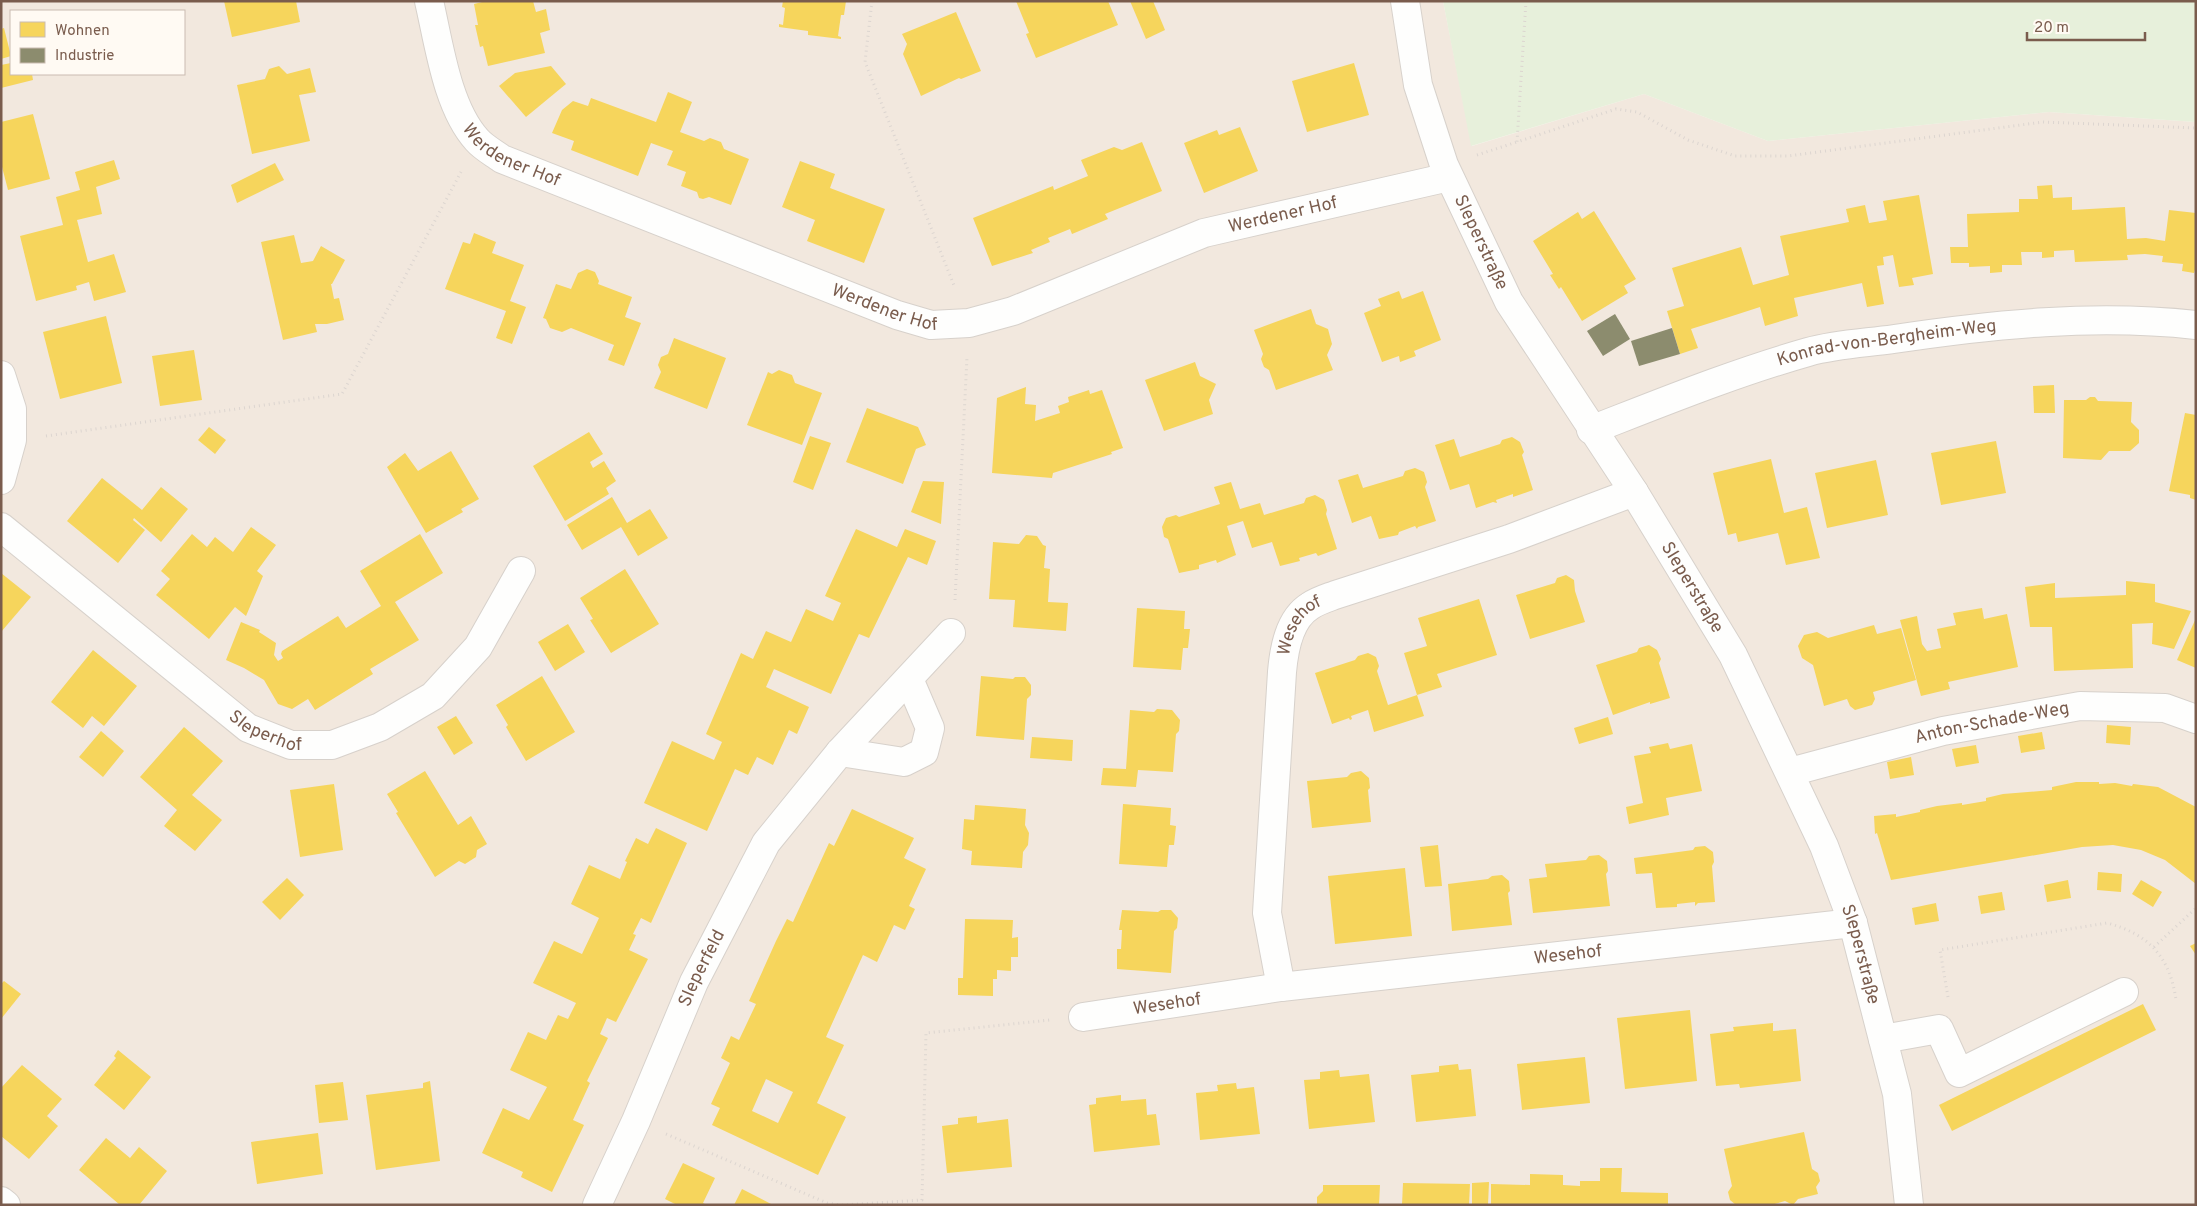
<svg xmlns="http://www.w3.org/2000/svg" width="2197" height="1206" viewBox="0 0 2197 1206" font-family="Overpass,sans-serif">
  <rect width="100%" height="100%" fill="#f9f5f0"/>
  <!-- residential -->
  <path fill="#f2e8de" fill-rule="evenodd" d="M1 1H1443L1472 146 1644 94 1768 141 2049 112 2196 122V1205H1ZM11 11H184V74H11Z"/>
  <!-- green -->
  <polygon fill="#e7f0db" points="1443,1 2196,1 2196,122 2049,112 1768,141 1644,94 1471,146"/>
  <!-- homes -->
  <g fill="#f6d55c" fill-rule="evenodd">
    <polygon points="224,1 296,1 300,22 232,37"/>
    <polygon points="486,1 533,1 536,12 546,9 550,30 540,33 545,53 488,66 483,46 480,47 475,25 478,25 474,4"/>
    <polygon points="783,1 846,1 844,15 841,15 838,36 841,37 841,39 808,35 808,31 779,27 779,24 783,25 785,8 782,7"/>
    <polygon points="1016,1 1108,1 1118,25 1036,58 1026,34 1029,33"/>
    <polygon points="1130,1 1153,1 1165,30 1146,39"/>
    <polygon points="956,12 981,71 961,79 959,78 921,96 903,54 907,44 902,34"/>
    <polygon points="4,28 11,56 1,59 1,29"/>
    <polygon points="11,63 11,74 32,74 33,80 1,88 1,65"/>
    <polygon points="1354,63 1369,115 1307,132 1292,81"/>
    <polygon points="279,66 287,74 310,68 316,92 299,95 310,141 252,154 237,85 265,79 269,69"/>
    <polygon points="551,66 566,84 526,117 499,86 515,73"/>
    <polygon points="668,92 692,102 680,132 704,141 710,138 721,142 724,149 749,159 731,205 709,197 703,199 699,198 697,192 681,186 686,172 667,165 673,151 651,143 638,176 571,150 574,141 552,133 562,110 573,101 588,106 591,98 656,122"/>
    <polygon points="33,114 50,179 8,190 1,163 1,122"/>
    <polygon points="1240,127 1258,171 1204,193 1184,143 1217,130 1219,135"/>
    <polygon points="1142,142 1162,191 1105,214 1108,219 1072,234 1070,229 1048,238 1050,242 1031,250 1033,253 992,266 973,218 1053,186 1054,190 1088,176 1081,160 1114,147 1122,150"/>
    <polygon points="114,160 120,179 96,187 102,214 77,220 88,262 114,254 126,292 94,301 89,282 76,286 77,290 36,301 20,236 63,225 56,197 80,190 75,172"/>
    <polygon points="800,161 835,174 830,188 885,209 864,263 807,241 815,220 782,207"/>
    <polygon points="275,163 284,180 237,203 231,185"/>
    <polygon points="2052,185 2053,198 2072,197 2072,210 2125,207 2127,239 2146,238 2165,241 2169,210 2196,213 2196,266 2194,273 2182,271 2183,264 2162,262 2163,256 2145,254 2127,255 2128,260 2075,262 2074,250 2054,251 2054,257 2042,258 2042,252 2021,252 2022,265 2002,265 2002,272 1990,273 1990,266 1969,267 1969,263 1951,263 1950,247 1968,247 1967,214 2019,212 2019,199 2038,199 2037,186"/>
    <polygon points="1919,195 1933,274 1912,278 1914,285 1899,287 1893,255 1883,257 1884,265 1877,266 1884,304 1867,307 1862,283 1794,298 1798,316 1765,326 1760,307 1726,318 1691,329 1698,348 1680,354 1667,311 1684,306 1672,268 1741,247 1753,285 1789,275 1780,236 1849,222 1846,209 1865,205 1869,223 1887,220 1883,201"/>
    <polygon points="1594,211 1636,279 1624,286 1628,293 1582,321 1561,287 1559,289 1550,275 1553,274 1533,241 1578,212 1582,219"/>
    <polygon points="474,233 496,242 492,253 524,265 510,301 526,307 512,344 496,338 506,311 445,289 463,242 470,244"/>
    <polygon points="294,235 301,263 313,261 321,246 345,260 332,284 331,284 334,299 339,298 344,320 327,324 315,324 317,332 283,340 261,242"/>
    <polygon points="587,269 595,272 599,281 598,284 632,297 625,317 641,323 624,366 608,360 614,345 571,328 562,332 550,328 546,319 543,318 556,284 571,289 578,273"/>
    <polygon points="1399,291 1402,299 1423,291 1441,340 1414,351 1416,356 1400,362 1399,356 1382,362 1364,313 1381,306 1378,299"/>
    <polygon points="1311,309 1316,324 1328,329 1332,344 1327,355 1333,370 1276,390 1269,370 1264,367 1261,359 1263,354 1254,330"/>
    <polygon points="106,316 122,383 60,399 43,332"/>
    <polygon points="674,338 726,358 707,409 654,388 661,372 658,365 661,357 668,354"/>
    <polygon points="194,350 202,400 160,406 152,356"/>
    <polygon points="1195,362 1200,376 1216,384 1209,400 1213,414 1164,431 1145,380"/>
    <polygon points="779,370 792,375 795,383 822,393 802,445 747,425 768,372 772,374"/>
    <polygon points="2054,385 2055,413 2034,413 2033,386"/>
    <polygon points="1026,387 1025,404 1036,405 1035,421 1060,413 1058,406 1069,402 1068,397 1089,390 1090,394 1102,390 1123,448 1111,452 1112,454 1053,473 1052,478 992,473 997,398"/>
    <polygon points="2090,397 2095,397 2098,401 2132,402 2131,422 2139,430 2139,443 2130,451 2109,451 2101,460 2063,458 2064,400 2086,400"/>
    <polygon points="867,408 918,427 926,445 916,449 903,484 846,462"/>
    <polygon points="2185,413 2196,415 2196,500 2190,498 2190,495 2169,491"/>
    <polygon points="209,427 226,440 215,454 198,440"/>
    <polygon points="589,432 603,454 590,462 593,468 604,461 616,481 606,488 609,494 565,521 533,466"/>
    <polygon points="810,436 831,443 813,490 793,482"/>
    <polygon points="1512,437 1520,442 1524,452 1522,455 1533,490 1513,497 1513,494 1496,500 1497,503 1493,502 1476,508 1469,484 1450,490 1435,445 1454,439 1460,457 1500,444 1502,440"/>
    <polygon points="1996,441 2006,493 1941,505 1931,453"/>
    <polygon points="451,451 479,499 461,509 463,512 426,533 387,467 405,453 418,471"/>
    <polygon points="1771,459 1784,513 1807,507 1820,558 1786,565 1778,533 1738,542 1736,533 1728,535 1713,473"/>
    <polygon points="1876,460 1888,515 1827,528 1815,473"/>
    <polygon points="1415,468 1424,472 1427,482 1425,487 1436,521 1418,527 1417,529 1415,526 1399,532 1398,535 1379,539 1371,516 1352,523 1338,480 1358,474 1363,488 1403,476 1405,471"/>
    <polygon points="102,478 142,510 161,487 188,509 161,542 134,518 133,520 145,530 118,563 67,521"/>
    <polygon points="923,481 944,482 941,524 911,512"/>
    <polygon points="1231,482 1240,509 1260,503 1264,515 1304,503 1306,498 1315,495 1324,500 1327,510 1326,514 1337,549 1318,556 1316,553 1299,558 1300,561 1280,566 1272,542 1252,548 1243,521 1227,526 1236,555 1217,563 1216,560 1199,565 1199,569 1179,573 1168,539 1164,537 1162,527 1166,518 1176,515 1179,517 1220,504 1214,487"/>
    <polygon points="612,497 627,523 650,509 668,538 638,556 621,527 582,550 567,525"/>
    <polygon points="251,527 276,545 257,571 263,576 246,616 235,607 209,639 156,595 170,579 161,571 192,534 207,547 215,537 233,552"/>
    <polygon points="856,529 897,547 905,529 936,541 927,565 908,557 869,638 859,634 831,694 774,669 766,687 809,707 797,734 789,730 773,765 757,757 748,775 735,769 707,831 644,803 672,741 714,760 722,742 706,734 741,653 753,659 766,631 791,642 806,609 833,621 841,603 825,596"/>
    <polygon points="420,534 443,573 395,602 419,640 370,669 373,674 315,710 308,699 292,709 278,704 264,680 244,668 226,660 241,622 260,630 259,632 276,643 274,655 278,661 283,658 281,654 282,651 338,616 346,628 381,606 360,571"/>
    <polygon points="1026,535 1037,536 1043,545 1046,546 1044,568 1050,569 1048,602 1068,603 1066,631 1013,627 1015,600 989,599 993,542 1019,544"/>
    <polygon points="625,569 659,624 611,653 590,620 593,619 580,598"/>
    <polygon points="1,573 31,597 1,632"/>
    <polygon points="1566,575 1574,580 1575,591 1585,622 1530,639 1516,595 1555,583 1557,578"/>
    <polygon points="2126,581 2155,584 2155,602 2191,611 2174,649 2152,644 2153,623 2132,624 2133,668 2054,671 2052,627 2030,627 2025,587 2055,583 2055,598 2126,595"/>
    <polygon points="1479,599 1497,655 1437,674 1442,687 1417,695 1404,653 1427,646 1418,618"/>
    <polygon points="1137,608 1185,611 1184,629 1190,629 1188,648 1183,648 1181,670 1133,667"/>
    <polygon points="1982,608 1984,619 2007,614 2018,667 1948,682 1950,689 1921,696 1900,620 1917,616 1922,644 1927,651 1941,648 1937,629 1956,625 1953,613"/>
    <polygon points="2196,618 2196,668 2177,660"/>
    <polygon points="568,624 585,652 555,671 538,642"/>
    <polygon points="1874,625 1877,634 1901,628 1916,680 1873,692 1875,699 1872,705 1855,710 1850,706 1847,699 1824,706 1813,665 1802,658 1798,646 1804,635 1817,632 1828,638"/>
    <polygon points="1649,645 1657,650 1661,659 1659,663 1670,698 1650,704 1650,702 1613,715 1596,665 1637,652 1639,648"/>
    <polygon points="93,650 137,686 104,726 92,716 83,728 51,702"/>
    <polygon points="1368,653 1376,657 1379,666 1377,671 1388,705 1417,695 1424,716 1374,732 1368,710 1351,716 1352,719 1350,720 1349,718 1332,724 1315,673 1355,660 1358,656"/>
    <polygon points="542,676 575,732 526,761 506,727 508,725 496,705"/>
    <polygon points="981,676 1013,679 1015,677 1025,677 1031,685 1031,695 1027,699 1024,740 976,736"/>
    <polygon points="1157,709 1172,710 1180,720 1179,731 1176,734 1173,772 1138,770 1136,787 1101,785 1103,768 1126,769 1130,710 1154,712"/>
    <polygon points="456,716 473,743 454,755 437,727"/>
    <polygon points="1608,717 1613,734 1579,744 1574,728"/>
    <polygon points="2107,725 2131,727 2130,745 2106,743"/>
    <polygon points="184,727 223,761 192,795 222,820 195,851 164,826 177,810 140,777"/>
    <polygon points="101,731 124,751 103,777 79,757"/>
    <polygon points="2042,732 2045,749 2021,753 2018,736"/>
    <polygon points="1032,737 1073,740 1072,761 1030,758"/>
    <polygon points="1668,743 1670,749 1692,744 1702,791 1666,798 1669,815 1629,824 1626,807 1643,803 1634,756 1651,753 1649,747"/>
    <polygon points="1976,745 1979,763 1956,767 1952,749"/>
    <polygon points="1911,757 1914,775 1890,779 1887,762"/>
    <polygon points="425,771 458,825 471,816 487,844 477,850 476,857 465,864 459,861 435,877 396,813 398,812 387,794"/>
    <polygon points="1361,771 1369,778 1370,788 1368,790 1371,822 1312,828 1307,781 1347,777 1351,773"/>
    <polygon points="2076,782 2099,782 2099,784 2115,783 2132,786 2133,784 2158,787 2196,807 2196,884 2165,860 2141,850 2113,845 2082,847 1891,880 1877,833 1875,834 1874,816 1896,814 1896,817 1920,812 1920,810 1937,806 1962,803 1962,805 1986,801 1986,798 2003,794 2052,790 2052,787"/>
    <polygon points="334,784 343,850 300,857 290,790"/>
    <polygon points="1123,804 1171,808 1170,825 1176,826 1174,845 1169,845 1167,867 1119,864"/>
    <polygon points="975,805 1026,809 1025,825 1029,833 1028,845 1023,852 1022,868 971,865 972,851 962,849 964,819 974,820"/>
    <path d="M852 809 914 838 904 858 926 869 909 906 915 909 905 930 894 925 877 962 863 955 826 1037 844 1045 817 1103 846 1117 818 1175 712 1125 720 1108 711 1104 730 1063 721 1058 731 1036 739 1040 756 1004 749 1001 776 941 787 919 793 922 829 843 834 846ZM766 1079 793 1092 778 1123 752 1111Z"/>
    <polygon points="656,828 687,843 651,923 641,918 633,934 636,935 629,950 648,959 616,1022 607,1018 600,1034 608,1038 587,1081 590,1083 573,1120 584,1125 552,1192 521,1177 523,1172 482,1153 503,1108 529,1120 547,1087 510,1070 528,1032 546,1040 558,1015 568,1019 576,1003 533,983 554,941 582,954 592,933 599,918 571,904 589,865 620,879 627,862 625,861 636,838 648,844"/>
    <polygon points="1438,845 1442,886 1425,887 1420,847"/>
    <polygon points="1705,846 1713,852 1714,862 1712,866 1715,902 1698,903 1695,906 1695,902 1677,904 1677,907 1656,908 1652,873 1636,874 1634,858 1693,850 1695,847"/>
    <polygon points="1599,855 1607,861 1608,871 1606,874 1610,906 1533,913 1529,879 1547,877 1545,864 1586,860 1589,856"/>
    <polygon points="1405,868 1412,936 1335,944 1328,876"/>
    <polygon points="2098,872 2122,874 2121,892 2097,890"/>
    <polygon points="1502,875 1509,881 1510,891 1508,893 1512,925 1452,931 1448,884 1488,879 1492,876"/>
    <polygon points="287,878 304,895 280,920 262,902"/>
    <polygon points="2068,880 2071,898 2047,902 2044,885"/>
    <polygon points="2141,880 2162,892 2153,907 2132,894"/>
    <polygon points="2002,892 2005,910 1981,914 1978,896"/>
    <polygon points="1936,903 1939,921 1915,925 1912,908"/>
    <polygon points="1122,910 1158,912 1161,910 1171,910 1178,918 1177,928 1174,931 1171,973 1117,969 1117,949 1121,949 1122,930 1119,930"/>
    <polygon points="965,919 1013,920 1012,938 1018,937 1018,957 1011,957 1011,971 997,970 997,979 993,979 993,996 958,995 958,978 963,978"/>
    <polygon points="2196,943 2196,955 2190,946"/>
    <polygon points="4,981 21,994 1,1019 1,984"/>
    <polygon points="2143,1004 2156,1030 1952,1131 1939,1105"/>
    <polygon points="1690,1010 1697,1081 1625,1089 1617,1018"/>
    <polygon points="1773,1023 1773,1031 1796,1029 1801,1081 1740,1088 1739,1084 1716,1086 1710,1034 1734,1031 1733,1027"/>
    <polygon points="118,1050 151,1077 124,1110 94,1085 116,1058 114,1056"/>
    <polygon points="1585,1057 1590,1103 1522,1110 1517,1064"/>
    <polygon points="1458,1064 1459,1070 1471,1069 1476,1116 1416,1122 1411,1075 1439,1072 1439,1066"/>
    <polygon points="22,1065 62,1099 47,1116 58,1126 29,1159 1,1136 1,1088"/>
    <polygon points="1339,1070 1340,1077 1369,1074 1375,1122 1309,1129 1304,1080 1320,1079 1320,1072"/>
    <polygon points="430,1081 440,1161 376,1170 366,1095 423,1088 423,1083"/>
    <polygon points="343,1082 348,1120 319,1123 315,1085"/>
    <polygon points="1236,1083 1237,1089 1254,1087 1260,1134 1200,1140 1196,1093 1218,1091 1217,1085"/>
    <polygon points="1121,1095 1121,1101 1146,1099 1147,1115 1156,1114 1160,1145 1094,1152 1089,1105 1096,1104 1096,1098"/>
    <polygon points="977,1116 977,1123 1008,1119 1012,1167 947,1173 942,1126 958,1124 958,1118"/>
    <polygon points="1804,1132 1812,1169 1818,1173 1820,1181 1816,1187 1818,1194 1798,1199 1793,1205 1785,1201 1771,1205 1736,1205 1730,1200 1728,1192 1732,1186 1724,1149"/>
    <polygon points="318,1133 323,1174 257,1184 251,1142"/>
    <polygon points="106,1138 130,1158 139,1147 167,1171 139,1205 120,1205 79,1170"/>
    <polygon points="683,1163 715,1178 703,1203 707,1205 677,1205 665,1199"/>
    <polygon points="1600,1168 1622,1168 1621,1192 1668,1193 1668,1205 1491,1205 1491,1184 1530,1185 1530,1174 1563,1175 1563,1185 1580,1186 1580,1181 1600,1181"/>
    <polygon points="1489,1182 1488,1205 1472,1205 1472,1183"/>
    <polygon points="1403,1183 1470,1184 1469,1205 1402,1205"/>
    <polygon points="1323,1185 1380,1185 1379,1205 1317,1205 1317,1197 1323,1191"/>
    <polygon points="742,1189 773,1205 734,1205"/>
  </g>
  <!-- industry -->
  <g fill="#8c8c6e">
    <polygon points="1615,314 1630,339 1603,356 1587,331"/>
    <polygon points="1672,328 1680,354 1639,366 1631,341"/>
  </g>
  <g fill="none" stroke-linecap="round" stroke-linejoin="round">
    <!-- minor casing -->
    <g stroke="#d7d1cb" stroke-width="30">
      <g id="minor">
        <path id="s1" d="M429 1C439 44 447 107 477 140 484 148 494 153 502 159L897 315 931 325 969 323 1013 311 1204 233 1449 177"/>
        <path id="s2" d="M1405 1 1418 85 1444 165 1509 302 1634 492 1733 655 1824 846 1853 923 1897 1094 1909 1205"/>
        <polyline points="1,375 12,409 12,440 1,480"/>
        <path id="s3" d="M1591 430C1663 402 1734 373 1808 352 1836 344 1866 343 1894 339 1994 324 2095 314 2196 325"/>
        <path id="s4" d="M1 527 248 728 291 745H332L380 727 433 696 478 647 521 571"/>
        <polyline points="840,752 904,762 924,752 930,728 909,679"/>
        <path id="s5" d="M1790 772 1943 731 2080 706 2165 708 2196 719"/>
        <path id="s6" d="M1281 987 1267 913 1282 672C1284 649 1289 619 1310 606 1317 601 1327 598 1335 595L1509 539 1634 492"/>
        <path id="s7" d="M1083 1017 1281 987 1853 923"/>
        <polyline points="1883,1039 1939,1029 1959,1073 2124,992"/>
        <polyline points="1,1201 6,1205"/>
        <path id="s8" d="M597 1205 636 1121 694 982 766 843 840 752 951 633"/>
      </g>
    </g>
    <!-- path -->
    <g stroke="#dcd5d0" stroke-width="3" stroke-dasharray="1 4" stroke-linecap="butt">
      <polyline points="872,1 865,62 955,288"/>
      <polyline points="1526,1 1517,142 1616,109 1637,112 1688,140 1735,156 1788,156 2043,122 2196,128"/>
      <polyline points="1477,155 1517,142"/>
      <polyline points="46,436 342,394 461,172"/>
      <polyline points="955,600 967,357"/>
      <polyline points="2154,947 2196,908"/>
      <path d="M1948 997 1940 950 2107 923C2149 934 2170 957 2176 1000"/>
      <polyline points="666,1134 827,1203 841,1205"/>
      <polyline points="842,1205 922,1200 926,1033 1050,1020"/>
    </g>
    <!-- minor -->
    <use href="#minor" stroke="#fefefd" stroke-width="28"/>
  </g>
  <g text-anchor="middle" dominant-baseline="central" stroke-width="5" stroke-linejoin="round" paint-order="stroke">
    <!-- street labels -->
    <g font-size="18" fill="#7a5c4d" stroke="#fffaf3">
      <text stroke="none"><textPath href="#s1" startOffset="186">Werdener Hof</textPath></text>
      <text stroke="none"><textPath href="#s1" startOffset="1011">Werdener Hof</textPath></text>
      <text stroke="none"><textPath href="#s2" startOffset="255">Sleperstraße</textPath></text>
      <text stroke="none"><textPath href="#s1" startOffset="591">Werdener Hof</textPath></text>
      <text stroke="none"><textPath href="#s3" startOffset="310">Konrad-von-Bergheim-Weg</textPath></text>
      <text stroke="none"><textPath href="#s2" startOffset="660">Sleperstraße</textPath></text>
      <text stroke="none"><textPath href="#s6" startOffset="368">Wesehof</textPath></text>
      <text stroke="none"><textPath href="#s5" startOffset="208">Anton-Schade-Weg</textPath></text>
      <text stroke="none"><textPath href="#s4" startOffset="336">Sleperhof</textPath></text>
      <text stroke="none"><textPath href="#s7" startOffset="489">Wesehof</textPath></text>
      <text stroke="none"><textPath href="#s2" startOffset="1065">Sleperstraße</textPath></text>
      <text stroke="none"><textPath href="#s8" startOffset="259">Sleperfeld</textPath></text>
      <text stroke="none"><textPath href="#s7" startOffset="85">Wesehof</textPath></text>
    </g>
  </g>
  <!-- border -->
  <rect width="2197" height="1206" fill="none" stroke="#7a5c4d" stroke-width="5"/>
  <!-- legend -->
  <rect x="10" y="10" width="175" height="65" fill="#fffaf3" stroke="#cabbb1"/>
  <rect x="20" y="22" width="25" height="15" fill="#f6d55c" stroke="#cabbb1"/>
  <text x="55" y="35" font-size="15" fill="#7a5c4d">Wohnen</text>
  <rect x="20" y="48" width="25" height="15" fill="#8c8c6e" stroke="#cabbb1"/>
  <text x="55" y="60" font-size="15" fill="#7a5c4d">Industrie</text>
  <!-- scale -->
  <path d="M2027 32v8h118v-8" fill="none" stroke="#7a5c4d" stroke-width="2.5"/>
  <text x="2034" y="32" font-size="15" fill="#7a5c4d" stroke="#fffaf3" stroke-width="4" paint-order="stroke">20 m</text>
</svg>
